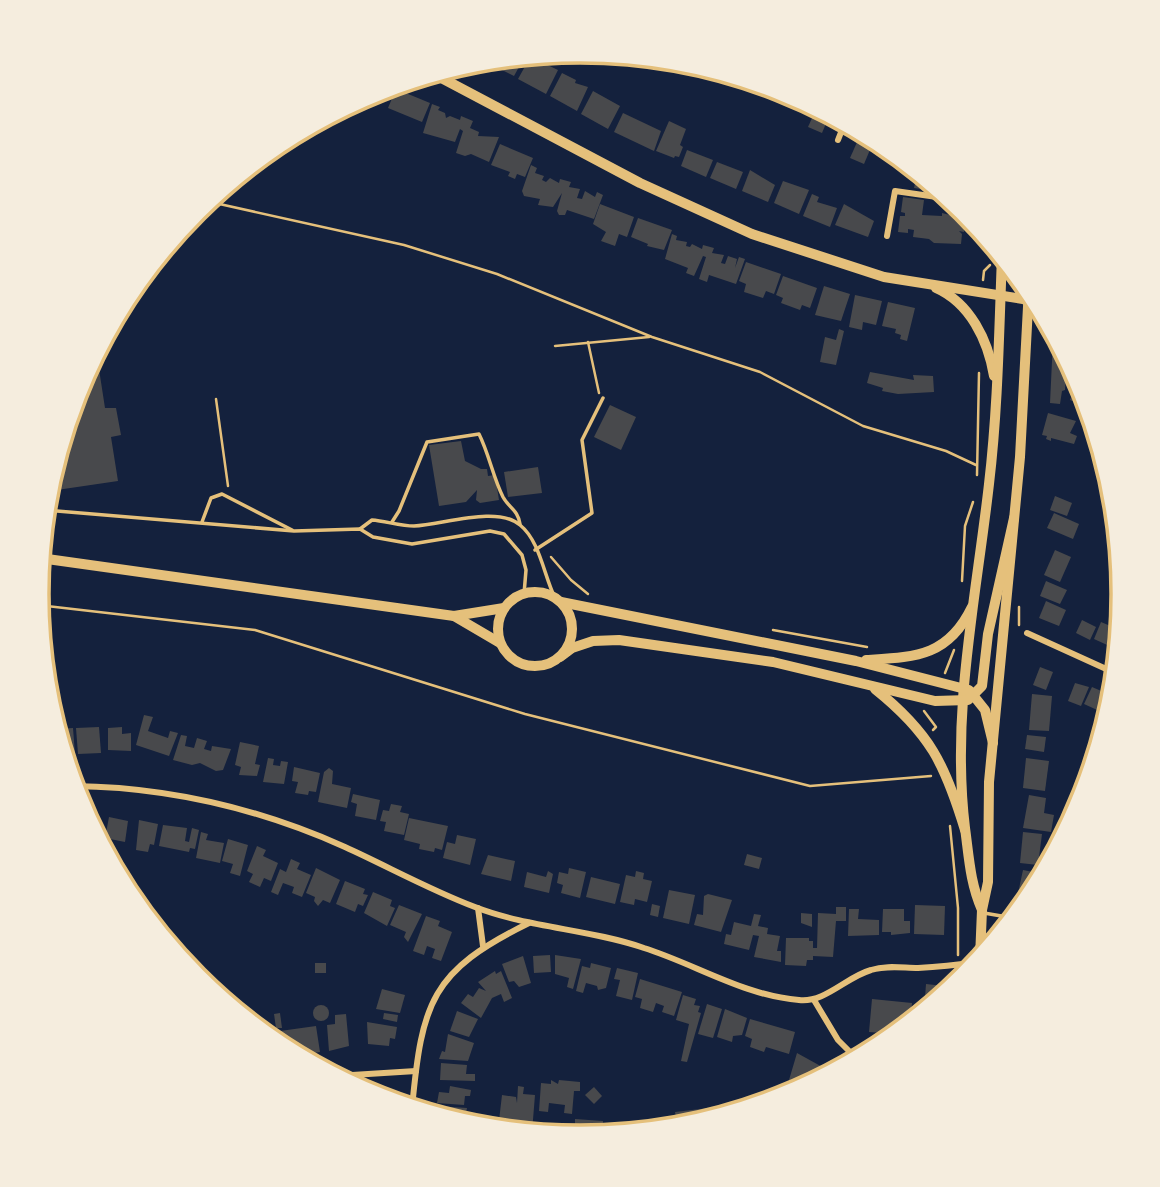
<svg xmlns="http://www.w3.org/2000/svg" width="1160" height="1187" viewBox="0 0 1160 1187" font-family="Barlow,sans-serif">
  <rect width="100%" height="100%" fill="#14213d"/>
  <!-- building -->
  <g fill="#48494c">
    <polygon points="521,56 524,58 514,76 486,62"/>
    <polygon points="535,59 558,70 546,94 518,79 528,61 532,63"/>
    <polygon points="687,61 698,64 704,66 695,75 684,63"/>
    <polygon points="562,73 576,80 575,83 588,87 577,111 550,96"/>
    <polygon points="386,87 380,104 363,99 361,104 354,101"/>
    <polygon points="396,89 430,103 422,122 388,108"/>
    <polygon points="593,91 620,106 608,129 581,114"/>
    <polygon points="432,104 440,107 438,110 445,113 446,118 450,116 460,120 461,116 473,121 470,128 479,132 478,136 499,137 489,162 471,154 465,156 456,153 463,131 460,129 455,142 423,133"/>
    <polygon points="817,107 830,114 822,133 808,127"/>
    <polygon points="623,113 661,131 654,151 614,132"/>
    <polygon points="669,121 686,129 680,145 683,147 679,157 675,156 674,158 656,151"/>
    <polygon points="862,131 875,138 864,164 850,158"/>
    <polygon points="500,144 533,158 525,177 517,174 515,179 508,176 510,172 491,165"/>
    <polygon points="687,150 713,160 706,177 681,166"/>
    <polygon points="717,162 743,172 736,189 710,178"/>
    <polygon points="531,165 537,168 535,173 544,176 542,180 546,182 550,178 559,183 560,179 571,182 569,187 580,189 577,198 582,199 585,191 595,197 597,192 603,195 594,219 567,210 565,215 559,215 557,211 562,193 553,207 538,205 540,199 524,196 522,191"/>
    <polygon points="750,170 775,185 768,202 742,191"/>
    <polygon points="916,170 923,176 942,192 914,188 916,179 923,177 915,176"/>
    <polygon points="783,181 809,190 799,214 774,203"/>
    <polygon points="812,194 819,197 817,202 837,208 830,227 803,216"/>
    <polygon points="903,197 924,200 922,215 942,216 942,213 966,219 964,232 959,231 962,234 961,244 934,243 929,239 913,237 914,230 908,229 908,233 898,232 900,216 905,216 905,213 901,212"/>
    <polygon points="600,204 634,217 627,237 619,234 615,246 601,241 606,232 593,224"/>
    <polygon points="844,204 874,221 868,237 835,225"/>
    <polygon points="638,218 672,230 664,250 647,246 648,244 631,237"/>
    <polygon points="672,234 677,236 676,240 687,242 686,246 690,247 692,244 702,249 703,245 714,248 712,253 724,255 721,263 725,264 728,256 737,259 735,268 739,257 745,259 736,284 709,275 707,282 699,279 706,257 703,256 694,276 686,273 688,268 665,259"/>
    <polygon points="746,262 781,274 774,294 766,291 763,298 744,292 746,284 739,281"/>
    <polygon points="783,276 817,288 810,308 802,305 800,310 781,303 783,298 776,295"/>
    <polygon points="824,286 850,294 841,321 815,315"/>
    <polygon points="855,295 882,301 876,325 863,322 862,330 849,327"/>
    <polygon points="888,302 915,308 907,341 900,339 901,335 895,333 896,329 882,326"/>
    <polygon points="839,329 844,331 836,365 820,362 825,337 836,340"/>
    <polygon points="1053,340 1058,341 1067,358 1065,390 1062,391 1060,404 1050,403"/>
    <polygon points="99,369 105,408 116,408 121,435 111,437 118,481 50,491 48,484 78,385 86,371"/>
    <polygon points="870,372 914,380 913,375 933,376 934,392 898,394 882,391 883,388 867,383"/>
    <polygon points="1078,378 1084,393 1082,392 1077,403 1070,400"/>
    <polygon points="610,405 636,417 621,450 594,437"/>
    <polygon points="1048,413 1076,421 1070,433 1077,436 1074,444 1051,438 1051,441 1046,439 1047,436 1042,435"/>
    <polygon points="461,441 465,461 481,469 487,469 488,476 495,475 499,500 480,503 476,500 477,490 466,502 439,506 429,445"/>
    <polygon points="538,467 542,493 508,497 504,472"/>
    <polygon points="1055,496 1072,503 1067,516 1050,510"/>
    <polygon points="1054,513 1079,524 1073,539 1047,528"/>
    <polygon points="1055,550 1071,557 1060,582 1044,575"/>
    <polygon points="1046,581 1067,590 1060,604 1040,596"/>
    <polygon points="1046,601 1066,610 1059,626 1039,618"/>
    <polygon points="1082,620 1096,627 1090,640 1076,633"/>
    <polygon points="1101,622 1120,630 1116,649 1094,639"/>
    <polygon points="1040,667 1053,672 1046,690 1033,685"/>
    <polygon points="1075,683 1089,687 1081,706 1068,701"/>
    <polygon points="1092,687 1113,696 1106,714 1084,704"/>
    <polygon points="1032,694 1052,696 1049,731 1029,730"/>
    <polygon points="144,715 153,717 148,731 168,738 170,731 178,733 169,756 136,745"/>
    <polygon points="99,727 101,753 78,754 76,728"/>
    <polygon points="122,727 122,734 131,733 131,751 108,750 108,728"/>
    <polygon points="73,728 75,754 64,755 56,729"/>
    <polygon points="181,735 187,736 185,746 194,748 197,738 207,741 204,749 211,751 212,746 231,749 223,770 216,771 200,763 192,765 173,760"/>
    <polygon points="1027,735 1046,737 1044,752 1025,749"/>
    <polygon points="240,742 259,746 255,764 260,765 257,776 239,775 241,767 235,765"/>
    <polygon points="268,758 274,759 273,765 280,766 281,761 288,762 284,784 263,782"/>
    <polygon points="1026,758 1049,761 1045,791 1023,788"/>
    <polygon points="294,767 320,773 316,792 309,791 308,795 295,793 298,782 292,781"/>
    <polygon points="329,768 333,771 332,784 351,788 347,808 318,802 324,772"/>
    <polygon points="353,794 380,800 376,820 355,816 357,804 351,802"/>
    <polygon points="1029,795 1046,798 1044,813 1054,815 1051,832 1023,828"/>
    <polygon points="391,804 402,806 400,812 409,814 404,835 384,831 386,822 380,821 383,810 389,811"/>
    <polygon points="109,817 128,821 125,842 105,838"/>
    <polygon points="409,818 448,826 442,850 435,848 434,852 419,849 420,844 404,840"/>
    <polygon points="139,820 158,824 154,845 150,844 148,852 136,850"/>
    <polygon points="163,825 187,828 185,841 189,842 192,828 199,830 195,849 190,848 189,852 159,846"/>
    <polygon points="201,832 208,834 206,840 224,843 220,863 196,858"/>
    <polygon points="1023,832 1042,834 1038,865 1020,863"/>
    <polygon points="457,835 476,839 470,865 443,858 447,842 455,844"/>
    <polygon points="228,839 248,845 240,876 230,873 233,864 222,861"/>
    <polygon points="257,846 266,850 263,856 278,863 271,881 264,878 260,887 249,882 253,874 247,871"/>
    <polygon points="747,854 762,858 759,869 744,865"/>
    <polygon points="488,855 515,861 511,881 481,874"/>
    <polygon points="291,859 300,863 297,869 311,875 302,897 292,893 294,887 283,883 278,895 271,892 280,869 286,872"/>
    <polygon points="316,868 340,880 330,903 323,900 318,906 314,901 315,897 306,893"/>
    <polygon points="569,868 586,872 580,898 561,893 563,885 557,883 559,872 568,874"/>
    <polygon points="1023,870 1043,874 1028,900 1017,898"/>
    <polygon points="548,871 553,874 549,893 524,887 527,872 546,877"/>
    <polygon points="636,871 644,873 643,879 652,881 647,902 635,899 634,905 620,902 626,875 635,877"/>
    <polygon points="591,877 620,884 615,904 586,897"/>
    <polygon points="345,881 365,889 363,894 368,895 363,906 358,904 355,912 336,904"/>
    <polygon points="669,890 695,895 689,924 663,918"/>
    <polygon points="373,892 392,900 390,906 395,908 387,926 364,913"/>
    <polygon points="708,894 732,900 721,932 694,925 697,914 703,915 704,896"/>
    <polygon points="652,904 660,906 658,917 650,915"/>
    <polygon points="399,905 422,914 408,942 404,937 406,932 390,925"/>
    <polygon points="915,905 945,906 944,935 914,934"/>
    <polygon points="836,907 846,907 846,921 836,921 833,957 813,956 813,960 807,960 806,966 785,965 786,938 809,938 809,941 813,941 813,948 817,948 818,913 836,914"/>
    <polygon points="849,909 859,909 858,919 879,920 879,935 848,936"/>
    <polygon points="883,909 904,909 904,921 910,921 910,933 891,935 891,932 882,932"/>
    <polygon points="801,913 812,914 812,927 801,923"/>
    <polygon points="754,914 761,915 758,926 768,928 767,934 780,936 777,951 781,951 781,962 754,957 759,936 753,935 749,950 724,944 726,934 731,935 734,922 751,926"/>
    <polygon points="426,916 440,921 438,926 452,932 441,961 432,958 435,949 427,946 424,955 413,951"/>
    <polygon points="550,955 551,972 534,973 533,956"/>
    <polygon points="555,955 581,959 573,989 567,987 569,978 555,974"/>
    <polygon points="523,956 531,983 519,987 514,981 509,982 502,964"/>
    <rect x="315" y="963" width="11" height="10"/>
    <polygon points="591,963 611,968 606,988 598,990 597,986 586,983 583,993 576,991 582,966 590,968"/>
    <polygon points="617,968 638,973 632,1000 616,996 620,980 614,979"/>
    <polygon points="495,971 496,974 501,971 512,998 504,1002 501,994 492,998 481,1018 461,1003 468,994 473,997 479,988 486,991 478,982"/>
    <polygon points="640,979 682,992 674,1016 662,1012 664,1006 656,1003 653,1012 640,1008 642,999 635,997"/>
    <polygon points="926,984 953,987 924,1011"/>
    <polygon points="382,989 405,995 400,1013 376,1009"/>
    <polygon points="683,995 696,999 694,1005 700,1006 698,1012 701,1013 687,1062 681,1061 689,1024 676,1020"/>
    <polygon points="872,999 912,1003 911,1015 917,1016 895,1034 869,1032"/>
    <polygon points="707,1004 722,1009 713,1038 698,1034"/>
    <circle cx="321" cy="1013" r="8"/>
    <polygon points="725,1009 747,1018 742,1035 733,1036 732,1042 717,1037"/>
    <polygon points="457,1011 478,1019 469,1037 450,1031"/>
    <polygon points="280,1013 282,1028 276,1028 274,1014"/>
    <polygon points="384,1013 398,1015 397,1022 383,1019"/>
    <polygon points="346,1014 349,1046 329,1051 327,1025 335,1024 335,1015"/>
    <polygon points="750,1019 795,1032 789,1054 766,1047 764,1052 750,1047 752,1039 745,1036"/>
    <polygon points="367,1022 397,1027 395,1039 390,1038 389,1046 368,1044"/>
    <polygon points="271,1026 272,1041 257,1028"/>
    <polygon points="316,1026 320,1052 307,1054 307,1050 295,1052 296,1054 282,1047 280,1031"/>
    <polygon points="448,1034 474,1043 468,1061 439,1059 442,1051 445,1052"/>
    <polygon points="797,1053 826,1069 823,1076 809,1084 798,1079 797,1082 789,1080"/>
    <polygon points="441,1063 467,1065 466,1074 475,1074 475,1081 440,1080"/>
    <polygon points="551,1080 558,1084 559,1080 580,1082 580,1091 574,1091 572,1114 564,1113 565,1105 549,1103 548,1112 539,1111 541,1083 551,1084"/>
    <polygon points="450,1086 471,1090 470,1096 465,1096 464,1105 437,1103 439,1092 449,1093"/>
    <polygon points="518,1086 524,1087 523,1094 535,1095 532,1132 522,1131 523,1123 508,1121 507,1130 498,1129 502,1095 516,1097 517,1103"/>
    <polygon points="594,1087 602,1096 594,1104 585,1095"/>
    <polygon points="438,1106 467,1108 464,1123 437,1114"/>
    <polygon points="709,1108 712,1118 678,1127 675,1112"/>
    <polygon points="575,1119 603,1121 602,1135 583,1136 583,1128 575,1127"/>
  </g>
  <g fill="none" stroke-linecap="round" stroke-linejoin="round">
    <!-- path -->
    <g stroke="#e5c07b" stroke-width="2.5">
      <polyline points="206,201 404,245 497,274 652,337 760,372 863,426 946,451 976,465"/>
      <polyline points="983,280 984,271 990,265"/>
      <polyline points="588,342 599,393"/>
      <polyline points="555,346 649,337"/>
      <polyline points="216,399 228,486"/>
      <polyline points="977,475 979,373"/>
      <polyline points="551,557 571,580 588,594"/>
      <polyline points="962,581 965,526 973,502"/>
      <polyline points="38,605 255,630 525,714 810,786 931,776"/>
      <polyline points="1019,625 1019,607"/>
      <polyline points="773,630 867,647"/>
      <polyline points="945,673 954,650"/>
      <polyline points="924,711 936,727 933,730"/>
      <polyline points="950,826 958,908 958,955"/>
    </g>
    <!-- service -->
    <g stroke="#e5c07b" stroke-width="3.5">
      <polyline points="45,510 294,531 360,529 373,537 412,544 490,531 504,534 522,555 526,570 524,594"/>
      <polyline points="202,522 211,498 222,494 292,530"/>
      <path d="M392 522 399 511 427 442 479 434C489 454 493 477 503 497 509 508 518 510 520 524"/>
      <path d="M360 529 372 520C385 521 401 526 414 526 442 525 497 505 520 525 540 541 544 576 555 598"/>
      <polyline points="535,550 592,513 582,440 603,398"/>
      <polyline points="984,913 1013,918"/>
    </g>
    <!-- minor -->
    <g stroke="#e5c07b" stroke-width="6">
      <polyline points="838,140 845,122"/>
      <polyline points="887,236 895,191 951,199"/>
      <polyline points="1027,633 1115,673"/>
      <path d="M73 786C168 787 258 808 345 847 389 867 430 890 475 907 529 928 589 929 644 948 695 964 745 996 799 1000 825 1003 846 977 871 970 886 965 903 968 918 968 938 967 957 965 977 962"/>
      <polyline points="478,908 483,946"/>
      <polyline points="814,1000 838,1040 857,1059"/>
      <polyline points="336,1076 416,1071"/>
      <path d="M412 1108C422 1002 431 971 529 923"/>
    </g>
    <!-- primary -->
    <g stroke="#e5c07b" stroke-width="10">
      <polyline points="432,73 640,183 752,234 884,277 1029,300"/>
      <path d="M936 288C970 303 988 340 994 376"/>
      <path d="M982 910C970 883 969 857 965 828 951 712 976 599 989 484 998 408 999 332 1002 256"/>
      <polyline points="980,958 982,910 988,882 989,782 1020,457 1029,288"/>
    </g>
    <!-- trunk -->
    <g stroke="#e5c07b" stroke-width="10">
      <polyline points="40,558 454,616 504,608"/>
      <circle cx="535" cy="629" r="37"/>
      <polyline points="561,602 856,661 969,690 985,710 993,743"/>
      <polyline points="454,616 500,643"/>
      <polyline points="560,657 572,648 593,641 619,640 773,662 935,701 968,700 982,686 988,634 1014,518"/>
      <path d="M866 660C915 657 948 657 972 607"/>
      <path d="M875 689C930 733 945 764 965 830"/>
    </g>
  </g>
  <!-- crop -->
  <path d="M0 0H1160V1187H0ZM49 594a531 531 0 1 1 1062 0a531 531 0 1 1-1062 0Z" fill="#f5edde" fill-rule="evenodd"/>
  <path fill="none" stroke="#e5c07b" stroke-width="3.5" d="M49 594a531 531 0 1 1 1062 0a531 531 0 1 1-1062 0Z"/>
</svg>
